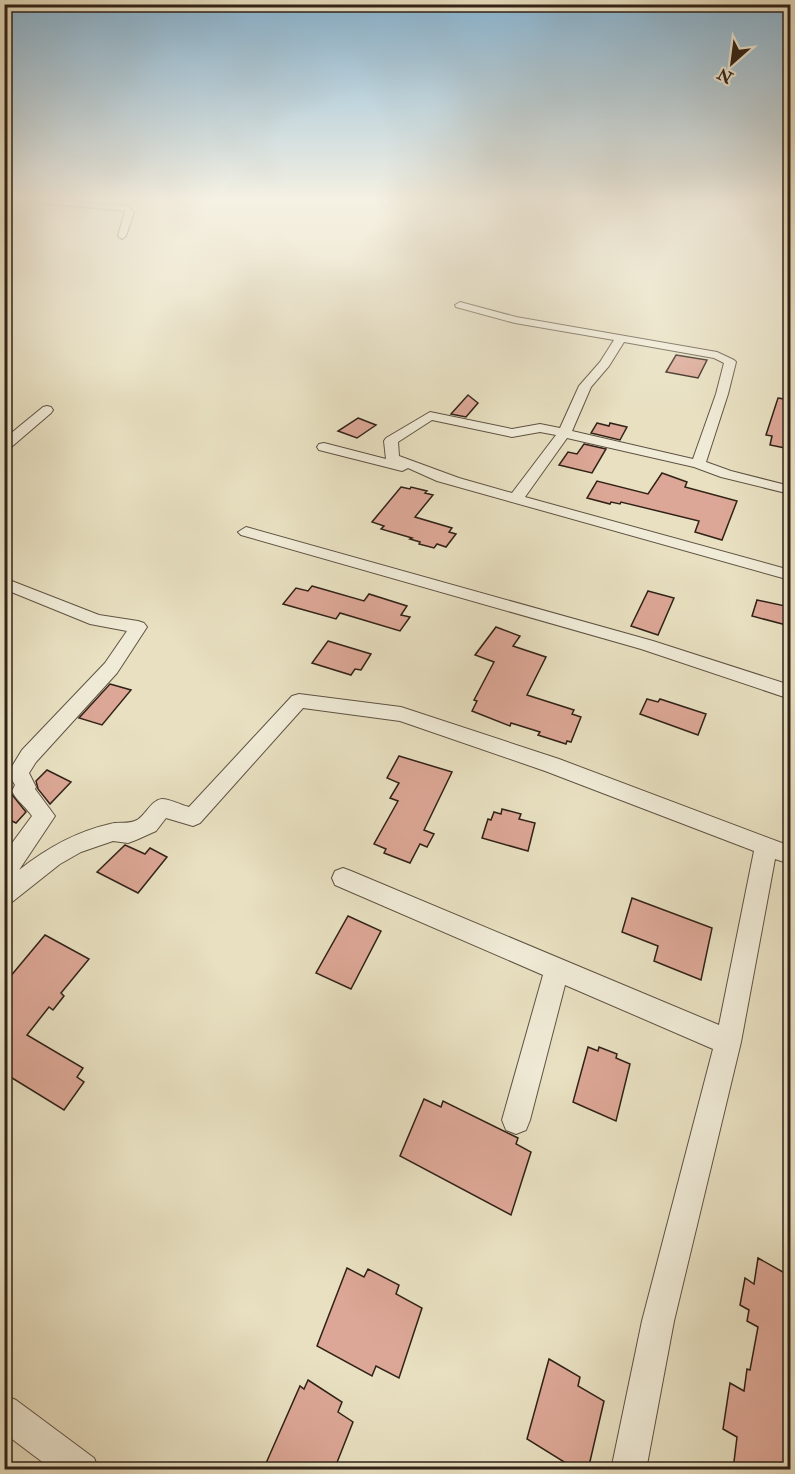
<svg xmlns="http://www.w3.org/2000/svg" width="795" height="1474" viewBox="0 0 795 1474" font-family="'IM FELL Double Pica',serif">
  <rect width="100%" height="100%" fill="#e8e0c1"/>
  <filter id="stains"><feTurbulence type="fractalNoise" baseFrequency=".00333" numOctaves="4"/><feColorMatrix values="0 0 0 0 .2 0 0 0 0 .09 0 0 0 0 .02 0 0 0 .5 -.17"/></filter>
  <radialGradient id="worn" r=".72"><stop offset=".6" stop-color="#630" stop-opacity="0"/><stop offset="1" stop-color="#630" stop-opacity=".3"/></radialGradient>
  <!-- building -->
  <g fill="#dca796" stroke="#312217" stroke-width="1.5">
    <polygon points="676,355 707,360 698,378 666,372"/>
    <polygon points="468,395 478,403 466,417 451,414"/>
    <polygon points="778,398 790,400 790,449 770,445 772,436 766,435"/>
    <polygon points="358,418 376,425 357,438 338,431"/>
    <polygon points="597,423 609,426 610,423 627,427 620,440 591,433"/>
    <polygon points="584,444 606,449 592,473 559,465 568,452 577,454"/>
    <polygon points="662,473 687,482 685,487 737,501 722,540 695,532 699,521 621,502 620,504 611,502 610,504 587,498 597,481 648,494"/>
    <polygon points="401,487 410,489 411,487 427,491 425,493 433,495 415,517 452,528 449,532 456,534 446,547 437,544 434,548 419,544 420,542 410,539 412,538 381,529 384,526 372,522"/>
    <polygon points="312,586 364,601 369,594 407,606 401,615 410,617 400,631 340,613 336,619 283,604 296,588 308,591"/>
    <polygon points="648,591 674,598 658,635 631,626"/>
    <polygon points="757,600 790,607 790,626 752,616"/>
    <polygon points="496,627 520,636 513,646 546,657 527,695 574,710 572,714 581,717 571,742 567,741 566,744 538,735 540,732 511,723 510,726 472,711 477,701 474,700 494,662 475,655"/>
    <polygon points="328,641 371,654 361,670 355,669 351,675 312,663"/>
    <polygon points="110,684 131,690 102,725 79,718"/>
    <polygon points="647,699 658,702 660,699 706,714 698,735 640,714"/>
    <polygon points="399,756 452,772 424,830 434,834 427,847 420,844 410,863 384,853 386,849 374,844 398,801 390,798 399,783 387,778"/>
    <polygon points="47,770 71,782 50,804 38,789 36,781"/>
    <polygon points="4,789 10,792 26,812 16,823 4,817"/>
    <polygon points="502,809 521,814 519,819 535,823 528,851 482,838 488,819 491,820 494,812 501,814"/>
    <polygon points="125,845 145,854 150,848 167,857 138,893 97,872"/>
    <polygon points="632,898 712,928 701,980 654,961 658,946 622,932"/>
    <polygon points="348,916 381,931 351,989 316,973"/>
    <polygon points="45,935 89,959 61,993 64,996 53,1010 49,1007 27,1035 83,1068 77,1077 84,1082 64,1110 4,1073 4,984"/>
    <polygon points="588,1047 598,1051 599,1047 617,1054 616,1058 630,1064 616,1121 573,1102"/>
    <polygon points="424,1099 441,1107 443,1101 518,1138 516,1144 531,1152 511,1215 400,1156"/>
    <polygon points="758,1258 790,1276 790,1470 733,1470 737,1437 723,1429 730,1383 744,1391 747,1369 750,1370 758,1327 747,1321 749,1310 740,1305 745,1278 754,1284"/>
    <polygon points="347,1268 364,1277 368,1269 399,1285 396,1294 422,1308 399,1378 376,1366 372,1376 317,1346"/>
    <polygon points="549,1359 580,1377 578,1386 604,1401 588,1470 577,1470 527,1439"/>
    <polygon points="308,1380 342,1402 338,1412 353,1422 334,1470 263,1470 300,1386 304,1389"/>
  </g>
  <g fill="none" stroke-linecap="round" stroke-linejoin="round">
    <!-- minor casing -->
    <g stroke="#5f5242" stroke-width="2">
      <g id="minor">
        <polygon points="10,200 51,200 128,206 134,212 126,236 122,239 118,236 125,211"/>
        <polygon points="385,200 393,200 387,206 383,204"/>
        <path d="M460 302 516 317 717 352 734 360 736 362 728 394 706 462 731 471 790 486V494L721 477 694 467 567 438 525 497 790 570V580L437 481 408 468 402 471 319 450 317 447 319 444 324 443 386 459 384 441 386 438 430 412 512 429 540 424 560 428 579 386 600 362 614 340 515 323 456 307 455 305ZM624 342 714 358 724 363 716 394 693 459 572 431 591 387 609 366ZM432 420 512 437 540 432 556 435 512 493 459 478 399 456 398 442Z"/>
        <polygon points="47,406 51,407 53,410 51,413 9,449 4,450 4,439 43,407"/>
        <polygon points="246,527 653,641 790,685 790,699 641,649 241,535 238,532"/>
        <path d="M4 578 99 615 138 621 144 623 147 627 117 673 36 762 29 773 36 787 35 789 55 816 19 870C47 848 75 832 110 824 120 821 127 825 137 820 146 815 151 800 162 799 170 799 181 805 189 807L292 696 299 694 401 707 559 759 790 846V864L775 859 741 1042 674 1321 646 1470H611L642 1321 713 1049 565 985 530 1120 526 1130 516 1134 506 1130 502 1120 543 975 335 885 332 878 335 871 343 868 351 871 719 1025 754 851 545 771 400 721 303 708 200 823 193 826 166 818 156 831 136 840 128 843 113 841 81 852 60 864 12 902 4 905V854L32 816C26 807 16 800 12 791L15 785 8 773 22 750 105 663 127 631 90 624 4 589Z"/>
        <polygon points="4,1395 16,1400 94,1458 99,1470 53,1470 4,1433"/>
      </g>
    </g>
    <!-- minor -->
    <use href="#minor" fill="#f0ebd7" fill-rule="evenodd"/>
  </g>
  <!-- sky -->
  <linearGradient id="sky" x2="0" y2="1"><stop stop-color="#89b7d6"/><stop offset="0.49" stop-color="#f5f1e3"/><stop offset="1" stop-color="#f5f1e3" stop-opacity="0"/></linearGradient>
  <rect width="795" height="407" fill="url(#sky)"/>
  <!-- margin -->
  <rect width="795" height="1474" fill="none" stroke="#e8e0c1" stroke-width="24"/>
  <rect x="6" y="6" width="783" height="1462" fill="none" stroke="#312217" stroke-width="3"/>
  <rect x="12" y="12" width="771" height="1450" fill="none" stroke="#312217" stroke-width="1.5"/>
  <!-- north arrow -->
  <g transform="translate(732 63) rotate(208)" stroke="#f0ebd7" stroke-width="4.5" paint-order="stroke">
  <path d="M0-4.5L10 22L0 15L-10 22Z" fill="#312217"/>
  <text y="-9" font-size="16" font-weight="bold" text-anchor="middle" fill="#312217">N</text>
  </g>
  <rect width="100%" height="100%" filter="url(#stains)"/>
  <rect width="100%" height="100%" fill="url(#worn)"/>
</svg>
